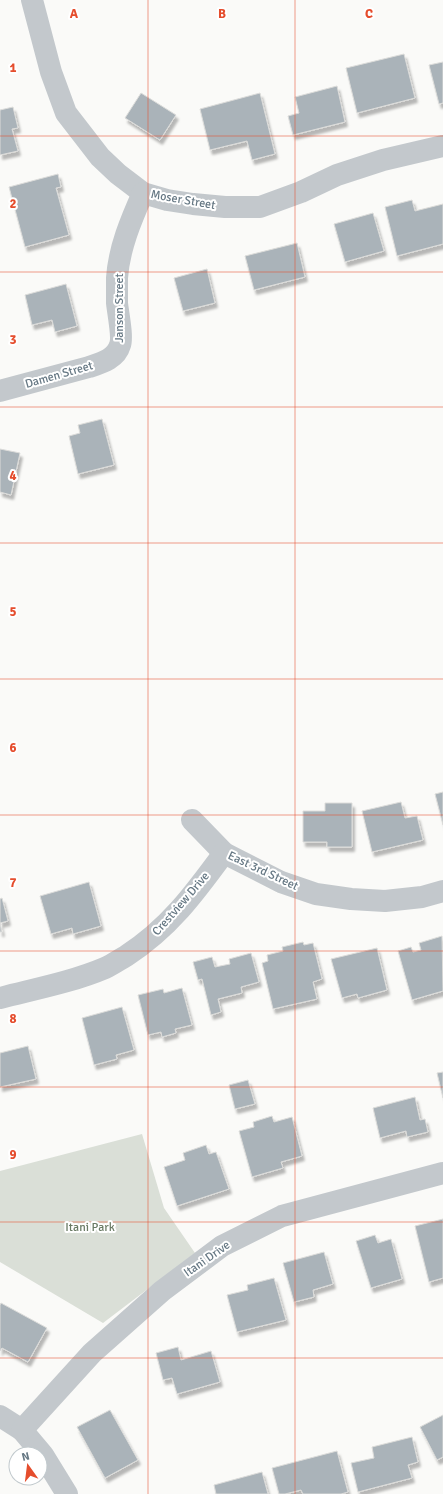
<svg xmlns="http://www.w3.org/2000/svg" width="443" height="1494" viewBox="0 0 443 1494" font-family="Signika,sans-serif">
  <defs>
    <filter id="shadow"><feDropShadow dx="2.5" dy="4.5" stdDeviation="1" flood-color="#0004"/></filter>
  </defs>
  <rect width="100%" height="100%" fill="#fafaf8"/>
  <!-- green -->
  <polygon fill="#dadfd7" points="142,1134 164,1208 195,1253 103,1323 0,1262 0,1171"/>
  <!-- building -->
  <g fill="#aab3b9" stroke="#dcdcda" filter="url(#shadow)">
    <polygon points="404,54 415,98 357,113 346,68"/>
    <polygon points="443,62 443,103 439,104 429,65"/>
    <polygon points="337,86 345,122 293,135 288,116 299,113 295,97"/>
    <polygon points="141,93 176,115 160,140 125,118"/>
    <polygon points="260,93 275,154 252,160 247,141 210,150 200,109"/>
    <polygon points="13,107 18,128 12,129 18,151 0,155 0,110"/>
    <polygon points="58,174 61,187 56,188 69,235 25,247 9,187"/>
    <polygon points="412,200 415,211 443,204 443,244 397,256 385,207"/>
    <polygon points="373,213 384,251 345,262 334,224"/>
    <polygon points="297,243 305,277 254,290 245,256"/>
    <polygon points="207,269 215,303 183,311 174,278"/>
    <polygon points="66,284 77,326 55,332 52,320 32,325 25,295"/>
    <polygon points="102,419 114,465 78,474 69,436 80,433 78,425"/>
    <polygon points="0,449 20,453 11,495 0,492"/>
    <polygon points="443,792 443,825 435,794"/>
    <polygon points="401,802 405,818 417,816 423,840 372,852 362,811"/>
    <polygon points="325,803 352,803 352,847 327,847 327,842 303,842 303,811 325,811"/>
    <polygon points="89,882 101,926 73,934 72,928 51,934 40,896"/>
    <polygon points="2,898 8,921 0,923 2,932 0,932 0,899"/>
    <polygon points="442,936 443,991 412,1000 398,951 411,947 413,952 421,950 419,943"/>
    <polygon points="303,942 304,945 313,943 322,979 313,982 317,999 273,1009 262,963 268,961 267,955 283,951 282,947"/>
    <polygon points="377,948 387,990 358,998 357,994 342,998 331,959"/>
    <polygon points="251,953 259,982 241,987 242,993 218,999 221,1012 211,1015 202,979 198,980 193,962 212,957 215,967 230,964 229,959"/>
    <polygon points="182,988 192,1025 175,1029 176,1033 162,1037 161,1032 148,1035 138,995 163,989 164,993"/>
    <polygon points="122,1007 134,1050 116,1055 117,1059 94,1065 82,1018"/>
    <polygon points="28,1046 36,1079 0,1087 0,1053"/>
    <polygon points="443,1072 443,1098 437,1073"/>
    <polygon points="248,1080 255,1104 235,1109 229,1085"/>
    <polygon points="415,1097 420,1120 425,1119 428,1132 407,1137 406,1131 380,1138 373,1108"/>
    <polygon points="272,1116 274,1122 292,1117 302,1156 281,1162 283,1168 252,1177 239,1131 254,1127 253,1122"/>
    <polygon points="206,1145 209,1154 216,1152 229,1189 177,1206 164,1167 185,1160 183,1153"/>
    <polygon points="443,1219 443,1278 429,1282 415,1226"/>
    <polygon points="375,1235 378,1243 391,1239 402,1279 371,1288 356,1241"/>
    <polygon points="324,1252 333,1284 313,1290 314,1297 294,1302 283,1263"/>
    <polygon points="274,1278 286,1320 237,1332 227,1295 248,1290 247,1285"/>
    <polygon points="1,1303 47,1328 28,1362 2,1348 0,1351 0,1305"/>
    <polygon points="178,1347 181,1360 211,1351 220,1382 177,1394 172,1378 163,1380 156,1353"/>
    <polygon points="110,1410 138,1460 105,1478 77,1427"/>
    <polygon points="443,1415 443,1457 437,1460 420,1427"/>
    <polygon points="412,1437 418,1462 408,1465 412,1478 358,1492 351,1463 374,1458 372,1447"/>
    <polygon points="337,1451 348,1492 341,1494 303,1494 301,1490 285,1494 279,1494 272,1468"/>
    <polygon points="262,1472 268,1494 216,1494 214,1485"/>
  </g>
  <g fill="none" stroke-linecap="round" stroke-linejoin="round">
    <!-- minor -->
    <g stroke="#c3c8cc" stroke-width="22">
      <polyline points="32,0 51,72 66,113 100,157 118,174 143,193 167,200 193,204 225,207 260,207 301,192 337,175 383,160 443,146"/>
      <path d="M0 391 89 367C101 363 116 359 120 345 123 337 118 313 117 303 117 294 117 286 117 278 119 248 131 220 143 193"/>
      <polyline points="192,820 224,853 281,882 316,894 351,899 385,901 422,897 443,891"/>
      <path d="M0 998C35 989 72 982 105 968 112 965 119 960 126 956 169 928 194 894 224 853"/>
      <polyline points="0,1416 22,1430 43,1455 67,1494"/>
      <polyline points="22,1430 92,1353 162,1291 222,1246 282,1216 443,1173"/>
    </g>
  </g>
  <!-- grid -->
  <path fill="none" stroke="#e54d2d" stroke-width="1" stroke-opacity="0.55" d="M148 0V1494M295 0V1494M0 136H443M0 272H443M0 407H443M0 543H443M0 679H443M0 815H443M0 951H443M0 1087H443M0 1222H443M0 1358H443"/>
  <g text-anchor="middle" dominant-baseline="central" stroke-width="4" stroke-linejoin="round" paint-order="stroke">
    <!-- street labels -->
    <g font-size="12" fill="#657783" stroke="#fff">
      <text transform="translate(183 200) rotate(10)">Moser Street</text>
      <text transform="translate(119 308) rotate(-90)">Janson Street</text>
      <text transform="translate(59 375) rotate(-16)">Damen Street</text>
      <text transform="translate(263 871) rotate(25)">East 3rd Street</text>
      <text transform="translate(181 904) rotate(-49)">Crestview Drive</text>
      <text transform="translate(207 1259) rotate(-35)">Itani Drive</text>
    </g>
    <!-- park labels -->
    <g font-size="12" fill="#697a64" stroke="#fff">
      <text x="90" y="1227">Itani Park</text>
    </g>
  </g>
  <g font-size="13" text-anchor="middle" font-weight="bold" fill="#e54d2d" stroke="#fff" stroke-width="4" stroke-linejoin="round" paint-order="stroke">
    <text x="74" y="18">A</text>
    <text x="222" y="18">B</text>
    <text x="369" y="18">C</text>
    <text x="13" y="72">1</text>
    <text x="13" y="208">2</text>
    <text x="13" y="344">3</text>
    <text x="13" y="480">4</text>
    <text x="13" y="616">5</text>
    <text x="13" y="752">6</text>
    <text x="13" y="887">7</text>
    <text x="13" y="1023">8</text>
    <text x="13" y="1159">9</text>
  </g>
  <!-- north arrow -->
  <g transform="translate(28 1466) rotate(346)"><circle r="19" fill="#ffffff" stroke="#c1c9cd"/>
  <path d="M0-3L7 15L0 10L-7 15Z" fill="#e54d2d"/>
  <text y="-6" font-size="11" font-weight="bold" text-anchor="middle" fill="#657783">N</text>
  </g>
</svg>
